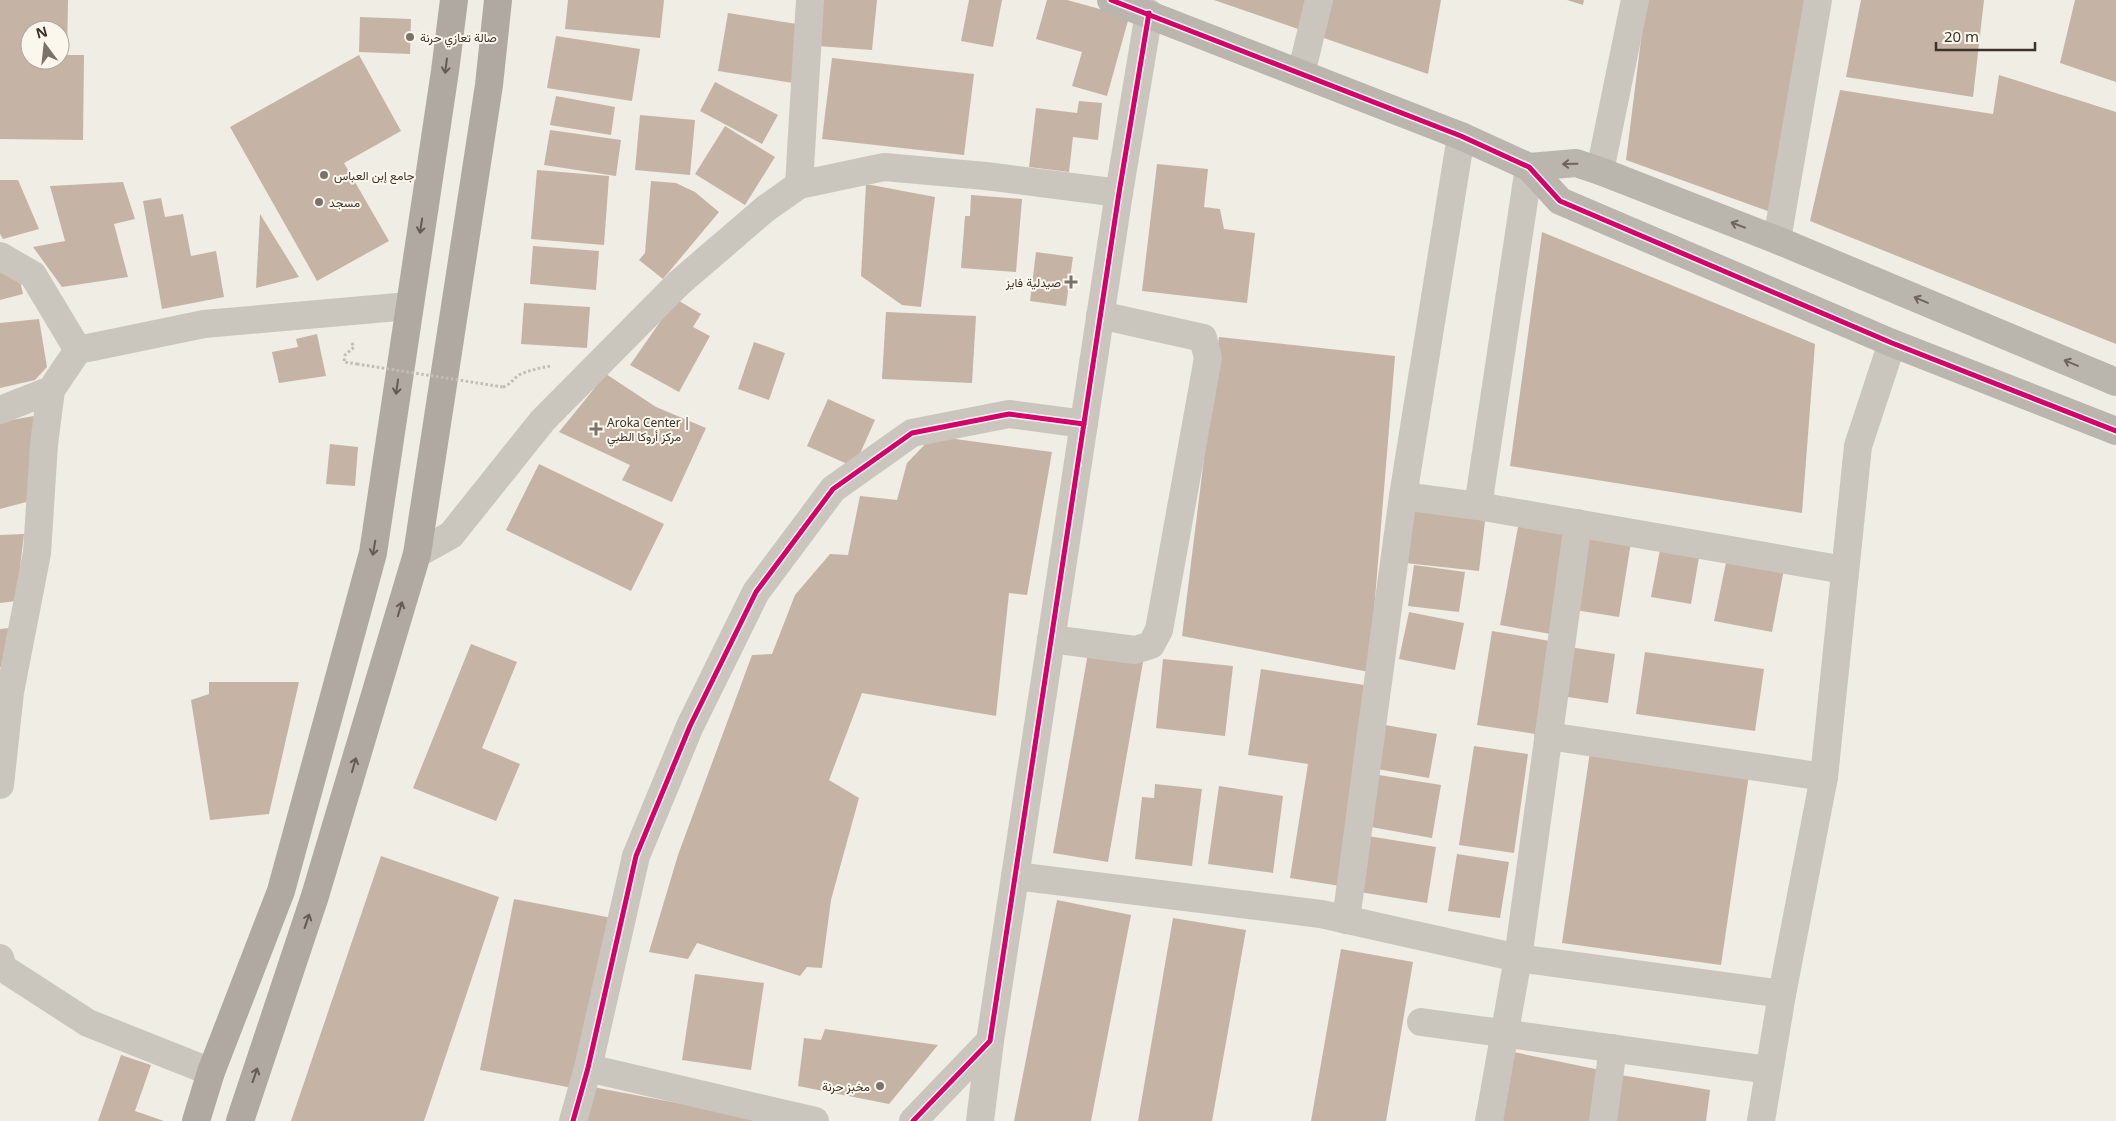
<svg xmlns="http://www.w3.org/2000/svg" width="2116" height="1121" viewBox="0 0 2116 1121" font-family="'Noto Sans',Vazirmatn,sans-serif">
  <rect width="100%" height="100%" fill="#f0ede4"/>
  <!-- building -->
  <g fill="#c5b4a5" fill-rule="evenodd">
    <path d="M0 0H68L67 55H84L83 140 0 139ZM30 30H60V60H30Z"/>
    <polygon points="568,0 664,0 660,38 565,29"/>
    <polygon points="820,0 877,0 872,50 817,46"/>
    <polygon points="969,0 1002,0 993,47 961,41"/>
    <polygon points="1047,0 1067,0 1129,17 1107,96 1072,86 1082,52 1036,39"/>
    <polygon points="1214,0 1308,0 1301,30"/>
    <polygon points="1327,0 1441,0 1428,74 1318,36"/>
    <polygon points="1567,0 1584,0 1583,5"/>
    <polygon points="1646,0 1807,0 1776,214 1626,160"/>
    <polygon points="1861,0 1984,0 1973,97 1846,77"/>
    <polygon points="2075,0 2116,0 2116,82 2060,63"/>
    <polygon points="728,13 803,25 793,83 718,71"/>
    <polygon points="360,17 411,19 410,54 359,52"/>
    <polygon points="556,36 640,49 632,101 547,88"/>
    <polygon points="359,55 401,131 344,163 389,241 317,281 230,127"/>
    <polygon points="832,58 974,74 964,155 822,139"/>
    <polygon points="1999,75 2116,112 2116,344 1810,221 1840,90 1993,114"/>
    <polygon points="715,82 778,115 762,144 700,111"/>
    <polygon points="556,96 615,107 611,135 550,125"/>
    <polygon points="1079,101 1102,103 1098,140 1073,137 1069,172 1029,167 1036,108 1077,113"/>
    <polygon points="640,115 695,120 690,175 635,170"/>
    <polygon points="725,126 775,157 745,205 695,174"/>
    <polygon points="550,130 621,140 616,176 544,165"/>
    <polygon points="1157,164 1208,169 1204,207 1220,209 1224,229 1255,233 1247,303 1142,291"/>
    <polygon points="537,170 609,176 604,245 531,239"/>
    <polygon points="0,180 18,180 39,229 3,239 0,234"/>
    <polygon points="651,181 676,183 695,192 719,212 663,279 639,260 645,253"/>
    <polygon points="123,182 135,219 114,224 128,277 62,287 33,247 65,241 50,186"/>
    <polygon points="866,184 935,197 921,307 902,305 861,276"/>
    <polygon points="971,195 1022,199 1016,272 961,268 965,216 970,216"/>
    <polygon points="161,198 165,217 183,214 191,256 216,251 224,297 162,309 143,201"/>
    <polygon points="260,214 299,277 256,288"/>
    <polygon points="1542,232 1815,344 1802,513 1510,466"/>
    <polygon points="533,246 599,251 596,290 530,284"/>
    <polygon points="1036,252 1073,257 1066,306 1030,301"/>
    <polygon points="17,268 23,294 0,300 0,272"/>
    <polygon points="676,299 701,314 693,327 710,336 679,392 630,365"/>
    <polygon points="524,303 590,307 587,348 521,344"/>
    <polygon points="886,312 976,316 972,383 882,379"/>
    <polygon points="39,319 47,367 35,380 0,388 0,323"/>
    <polygon points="317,334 326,376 279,383 272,352 298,347 296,339"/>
    <polygon points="1219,337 1395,356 1369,672 1182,636"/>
    <polygon points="754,342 785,353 769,400 738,389"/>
    <polygon points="606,374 656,407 706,428 672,502 622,480 630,465 559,432"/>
    <polygon points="828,399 875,420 854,467 807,446"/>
    <polygon points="34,416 30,501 0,509 0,422"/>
    <polygon points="933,436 1052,452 1027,595 1009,593 996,716 862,693 829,780 859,798 831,900 822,968 807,967 800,976 697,943 688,959 649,952 678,855 752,655 772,654 795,595 830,554 848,555 860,496 897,500 907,463"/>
    <polygon points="330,444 358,447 355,486 326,484"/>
    <polygon points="539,464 664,524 631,591 506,530"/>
    <polygon points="1412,505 1486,513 1479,571 1405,563"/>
    <polygon points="1520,516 1576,526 1556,635 1500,625"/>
    <polygon points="24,534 16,601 0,603 0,535"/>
    <polygon points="1588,535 1631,542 1619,617 1575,610"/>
    <polygon points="1662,539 1701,546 1691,604 1651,597"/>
    <polygon points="1727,558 1784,569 1772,632 1714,621"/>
    <polygon points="1414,565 1465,572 1459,612 1408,606"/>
    <polygon points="1409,612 1464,623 1455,670 1399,659"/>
    <polygon points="10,628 3,667 0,667 0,629"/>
    <polygon points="1492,631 1550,641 1535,734 1477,725"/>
    <polygon points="471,644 517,662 482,748 520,764 496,821 413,788"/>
    <polygon points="1569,647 1615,654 1608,703 1561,696"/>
    <polygon points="1645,652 1764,669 1755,731 1636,714"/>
    <polygon points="1088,653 1143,662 1108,862 1053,853"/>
    <polygon points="1163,659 1233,666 1225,736 1156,728"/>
    <polygon points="1261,669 1371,686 1340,886 1290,878 1308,764 1248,755"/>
    <polygon points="209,682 299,682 269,814 210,820 191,700 209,694"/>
    <polygon points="1385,725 1437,734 1429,778 1377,769"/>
    <polygon points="1474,746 1528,754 1514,853 1459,845"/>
    <polygon points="1590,752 1749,775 1721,965 1562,943"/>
    <polygon points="1379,775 1441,785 1432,838 1371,827"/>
    <polygon points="1155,784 1202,789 1192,866 1135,859 1142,797 1154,798"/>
    <polygon points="1219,786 1283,796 1273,873 1208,864"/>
    <polygon points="1368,836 1436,847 1427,903 1360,892"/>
    <polygon points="1457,854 1509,862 1500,918 1448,911"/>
    <polygon points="381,856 499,897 424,1121 291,1121"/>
    <polygon points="514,899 612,918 578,1089 480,1070"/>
    <polygon points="1057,900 1131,915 1091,1121 1014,1121"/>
    <polygon points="1173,918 1246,930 1212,1121 1138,1121"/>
    <polygon points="1341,949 1413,962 1386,1121 1311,1121"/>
    <polygon points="695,974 764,983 751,1070 682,1060"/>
    <polygon points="825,1029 938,1045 889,1104 798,1086 804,1038 821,1040"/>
    <polygon points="1509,1051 1600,1070 1593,1121 1497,1121"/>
    <polygon points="121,1055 151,1065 135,1111 164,1121 98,1121"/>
    <polygon points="1615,1074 1710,1090 1706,1121 1608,1121"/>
    <polygon points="593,1087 766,1120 766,1121 586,1121"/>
  </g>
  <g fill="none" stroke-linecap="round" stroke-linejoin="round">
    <!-- path -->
    <g stroke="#c3bdb5" stroke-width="3" stroke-dasharray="2.5 2.5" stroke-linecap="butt">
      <polyline points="352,343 354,347 345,355 344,362 357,364"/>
      <path d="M503 387C510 385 513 379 519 375 529 370 540 368 551 366"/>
    </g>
    <!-- street -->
    <g stroke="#cac5bd" stroke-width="28">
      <polyline points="1301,74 1319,0"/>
      <polyline points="1600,171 1635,0"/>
      <polyline points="799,185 810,0"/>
      <polyline points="1777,240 1818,0"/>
      <polyline points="0,256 33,275 78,350"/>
      <polyline points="0,410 51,390 78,350 204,324 409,306"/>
      <polyline points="1403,496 1478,506 1844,570"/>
      <polyline points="1478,506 1529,167"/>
      <polyline points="417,554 451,535 543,420 679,283 765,209 799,185 884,167 986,176 1119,193"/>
      <polyline points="1051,639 1135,650 1151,645 1159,630 1208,358 1203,338 1100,315"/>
      <polyline points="1548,736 1824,777"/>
      <polyline points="0,785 10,692 37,553 44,444 51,390"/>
      <polyline points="1015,876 1321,914 1518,958 1782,994"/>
      <polyline points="1346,920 1403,496 1461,136"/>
      <polyline points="0,958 3,968 88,1023 211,1072"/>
      <polyline points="1421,1022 1769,1070"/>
      <polyline points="588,1068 815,1121"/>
      <polyline points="573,1121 588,1068 636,856 690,726 756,592 833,489 912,433 1009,414 1084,424"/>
      <polyline points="913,1121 990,1041 1119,193 1149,13"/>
      <polyline points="980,1121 990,1041"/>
      <polyline points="1489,1121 1518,958 1578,523"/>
      <polyline points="1603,1121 1613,1048"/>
      <polyline points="1761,1121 1782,994 1824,777 1858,446 1892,343"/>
    </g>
    <!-- secondary -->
    <g stroke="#bab5ad" stroke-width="28">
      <polyline points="1111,0 1461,136 1529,167 1560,201 1892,343 2116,431"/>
      <polyline points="1529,167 1576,163 1600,171 1777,240 2116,382"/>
    </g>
    <!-- primary -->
    <g stroke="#afa9a2" stroke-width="28">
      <polyline points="196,1121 211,1072 281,891 373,553 445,71 454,0"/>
      <polyline points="240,1121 315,896 417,554 489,85 498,0"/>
    </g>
    <!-- path-bridge -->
    <polyline stroke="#c3bdb5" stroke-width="3" stroke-dasharray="2.5 2.5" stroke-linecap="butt" points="357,364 503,387"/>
    <!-- cycleway casing -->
    <g stroke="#fcf7ed" stroke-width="8">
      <g id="cycleway">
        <polyline points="1111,0 1461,136 1529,167 1560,201 1892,343 2116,431"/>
        <polyline points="573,1121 588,1068 636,856 690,726 756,592 833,489 912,433 1009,414 1084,424"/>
        <polyline points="913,1121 990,1041 1119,193 1149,13"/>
      </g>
    </g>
    <!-- cycleway -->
    <use href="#cycleway" stroke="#d6006c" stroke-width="5"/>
  </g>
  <!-- one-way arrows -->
  <defs><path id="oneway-shaft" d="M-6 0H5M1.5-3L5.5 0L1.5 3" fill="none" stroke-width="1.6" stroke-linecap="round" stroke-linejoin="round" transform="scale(1.25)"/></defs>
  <g stroke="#645c54">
    <use href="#oneway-shaft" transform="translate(446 66) rotate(97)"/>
    <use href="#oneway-shaft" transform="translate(421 226) rotate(99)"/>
    <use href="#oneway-shaft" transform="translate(397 387) rotate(98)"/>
    <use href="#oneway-shaft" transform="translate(374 548) rotate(100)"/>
    <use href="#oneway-shaft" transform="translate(400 609) rotate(-73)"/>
    <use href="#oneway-shaft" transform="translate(354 765) rotate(-74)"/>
    <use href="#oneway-shaft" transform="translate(307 921) rotate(-71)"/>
    <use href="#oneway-shaft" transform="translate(255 1075) rotate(-71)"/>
  </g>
  <g stroke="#6e665e">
    <use href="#oneway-shaft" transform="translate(1570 164) rotate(179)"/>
    <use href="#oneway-shaft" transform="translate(1738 225) rotate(-159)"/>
    <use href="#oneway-shaft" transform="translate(1921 300) rotate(-157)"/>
    <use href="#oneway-shaft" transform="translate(2071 363) rotate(-157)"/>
  </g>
  <!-- markers -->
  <g fill="#7b736b" stroke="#fcf7ed" stroke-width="2">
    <circle cx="410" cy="37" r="5"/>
    <circle cx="324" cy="175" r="5"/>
    <circle cx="319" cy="202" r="5"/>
    <path d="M1068.5 274.5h5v5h5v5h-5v5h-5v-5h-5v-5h5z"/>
    <path d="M593.5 421.5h5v5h5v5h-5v5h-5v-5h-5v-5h5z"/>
    <circle cx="880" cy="1086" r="5"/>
  </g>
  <g text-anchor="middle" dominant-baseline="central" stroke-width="4" stroke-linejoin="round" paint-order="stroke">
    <!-- poi labels -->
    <g font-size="12" fill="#3c322a" stroke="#fcf7ed" text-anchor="start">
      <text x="420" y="37">صالة تعازي حرنة</text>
      <text x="334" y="175">جامع إبن العباس</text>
      <text x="329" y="202">مسجد</text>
      <text x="1061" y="282" text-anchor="end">صيدلية فايز</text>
      <text x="607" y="422">Aroka Center |<tspan x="607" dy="14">مركز أروكا الطبي</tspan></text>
      <text x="870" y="1086" text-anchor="end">مخبز حرنة</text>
    </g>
  </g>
  <!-- north arrow -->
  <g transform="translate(45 45) rotate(345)"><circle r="24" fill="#fcf7ed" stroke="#afa89f"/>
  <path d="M0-4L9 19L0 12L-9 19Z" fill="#7b736b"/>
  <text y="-8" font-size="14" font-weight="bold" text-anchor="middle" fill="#3c322a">N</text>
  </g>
  <!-- scale -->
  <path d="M1936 42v8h99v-8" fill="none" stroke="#3c322a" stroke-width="2.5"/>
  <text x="1944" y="42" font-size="15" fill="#3c322a" stroke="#fcf7ed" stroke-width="4" paint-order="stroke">20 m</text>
</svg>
